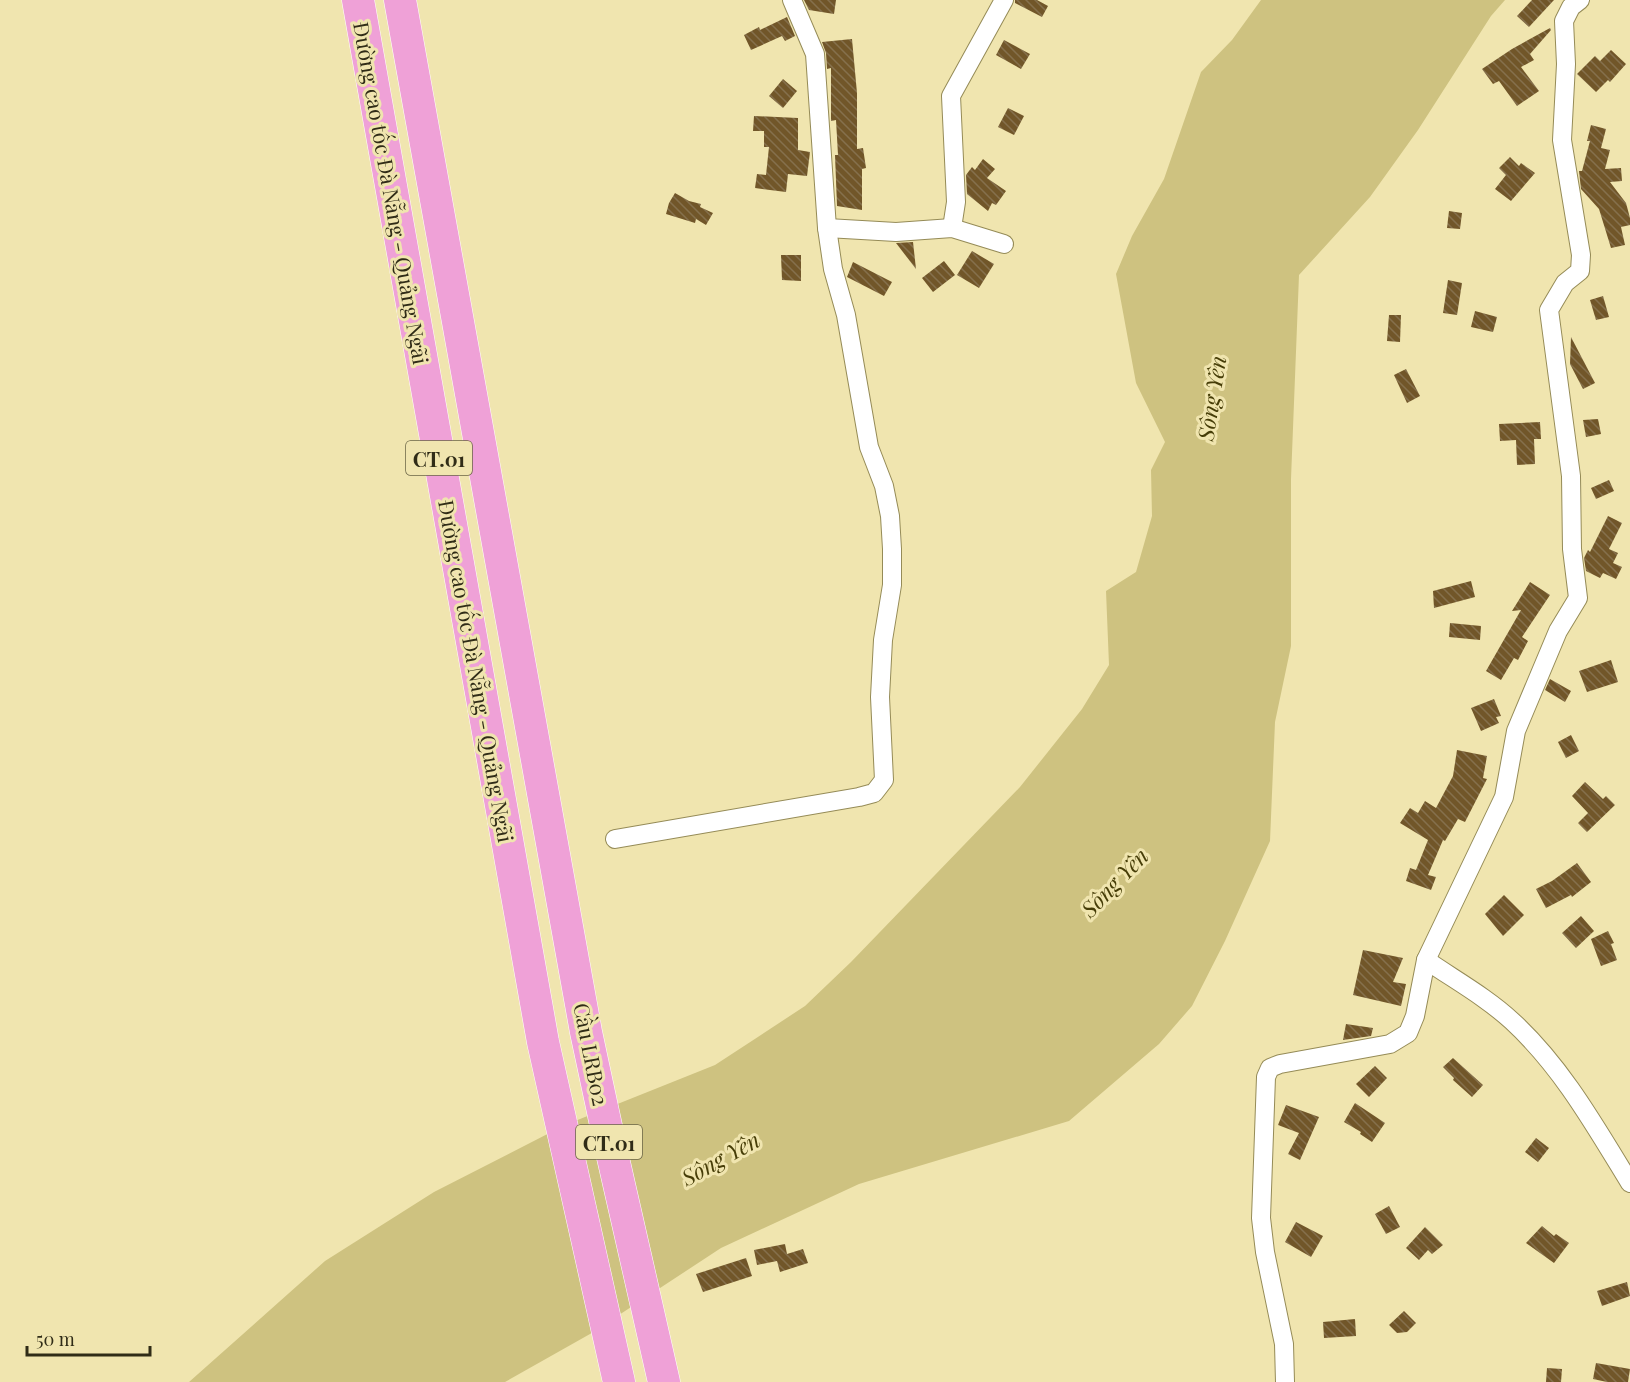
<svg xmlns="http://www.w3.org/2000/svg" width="1630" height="1382" viewBox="0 0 1630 1382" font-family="'Playfair Display',serif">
  <defs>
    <pattern id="building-back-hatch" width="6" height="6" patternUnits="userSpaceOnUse" patternTransform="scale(1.5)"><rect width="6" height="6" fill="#715629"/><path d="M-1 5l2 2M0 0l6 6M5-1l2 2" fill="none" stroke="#85704d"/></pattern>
  </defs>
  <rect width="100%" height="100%" fill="#f0e5af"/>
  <!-- water -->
  <polygon fill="#cec280" points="1261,0 1505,0 1491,16 1418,130 1370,197 1299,275 1291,479 1291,646 1275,722 1270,841 1225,941 1192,1006 1159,1044 1069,1121 859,1184 721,1248 590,1334 505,1382 189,1382 325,1261 434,1192 565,1125 715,1065 805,1006 851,962 1020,787 1082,709 1109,665 1106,591 1136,572 1152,516 1151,470 1165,442 1136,383 1116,274 1132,236 1164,179 1201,72 1232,40"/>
  <!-- building -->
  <g fill="url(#building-back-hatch)">
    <polygon points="804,0 836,0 834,14 809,10"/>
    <polygon points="1015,0 1037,0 1048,6 1042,17 1015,3"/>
    <polygon points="1532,0 1554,0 1529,27 1517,16"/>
    <polygon points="787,17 795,36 785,41 782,36 751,50 744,35 759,27 760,30"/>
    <polygon points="1550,28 1551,30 1530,54 1534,60 1521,67 1539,91 1517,106 1499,81 1493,84 1482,69 1512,49"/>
    <polygon points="852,39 857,93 857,149 863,148 866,168 862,169 862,210 837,206 835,155 838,155 836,120 831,121 831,68 827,69 826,53 822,42"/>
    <polygon points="1004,40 1030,54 1021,69 996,55"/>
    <polygon points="1611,50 1626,64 1610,82 1608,80 1596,92 1577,74 1595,56 1600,61"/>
    <polygon points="783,79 797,91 783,108 769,96"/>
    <polygon points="1008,108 1024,116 1014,135 998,127"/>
    <polygon points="754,116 798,118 798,150 810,152 807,176 788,174 786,192 755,188 757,174 766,175 769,147 764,147 764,131 753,131"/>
    <polygon points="1591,125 1606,129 1601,148 1610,150 1605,169 1621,168 1622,181 1610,182 1626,203 1630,218 1630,225 1621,227 1625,245 1611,248 1599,209 1581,189 1579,171 1582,171 1590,141 1587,141"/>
    <polygon points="1510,157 1519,166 1521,163 1535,173 1511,201 1495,189 1506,175 1499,168"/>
    <polygon points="983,159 995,169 987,178 1006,191 996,205 992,203 988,211 967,194 966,175 972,167 975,170"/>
    <polygon points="675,193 689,201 701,204 700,207 713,213 706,225 696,219 695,223 666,214 669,203"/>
    <polygon points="1449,211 1462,213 1460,229 1447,228"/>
    <polygon points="913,242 916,269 896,243"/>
    <polygon points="972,251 994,264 979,288 957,275"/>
    <polygon points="781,255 801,255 801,281 782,280"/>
    <polygon points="944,261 955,275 933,292 922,278"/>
    <polygon points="853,262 892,282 884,296 847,277"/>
    <polygon points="1448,280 1462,283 1457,315 1443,313"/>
    <polygon points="1603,296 1609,317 1596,320 1590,300"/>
    <polygon points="1475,311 1497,317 1493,332 1471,327"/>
    <polygon points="1389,315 1401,315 1400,342 1387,341"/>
    <polygon points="1571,337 1595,383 1583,389 1570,364"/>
    <polygon points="1406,369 1420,396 1407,403 1394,375"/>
    <polygon points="1598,419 1601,434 1586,437 1583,420"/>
    <polygon points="1540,422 1541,439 1534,439 1535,464 1517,465 1516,440 1500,441 1499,424"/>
    <polygon points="1609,480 1614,491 1596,499 1591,488"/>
    <polygon points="1608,516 1622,523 1609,549 1618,553 1613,563 1622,567 1616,579 1603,573 1600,578 1586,571 1584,558 1588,550 1590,552"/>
    <polygon points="1471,581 1475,597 1434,608 1433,591"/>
    <polygon points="1530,582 1550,595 1522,637 1528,641 1518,660 1514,658 1501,680 1486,671 1521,610 1512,611"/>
    <polygon points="1450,623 1481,626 1480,640 1449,637"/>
    <polygon points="1611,660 1618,682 1587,692 1579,671"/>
    <polygon points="1550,679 1571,691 1565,702 1545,690"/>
    <polygon points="1494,699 1501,716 1496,717 1499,723 1481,731 1471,708"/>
    <polygon points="1571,735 1579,751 1566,758 1558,742"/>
    <polygon points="1457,750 1487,756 1483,778 1487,779 1465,822 1458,819 1445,841 1443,840 1428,875 1436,877 1431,890 1406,881 1410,868 1416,870 1428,840 1400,823 1410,808 1418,813 1425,801 1436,808 1453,776"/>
    <polygon points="1585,782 1603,799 1606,796 1615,805 1587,832 1578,823 1588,813 1572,796"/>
    <polygon points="1577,863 1591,882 1572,897 1571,895 1546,908 1536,889 1552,881"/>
    <polygon points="1504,895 1524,915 1503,936 1485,914"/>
    <polygon points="1581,916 1594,931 1576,948 1562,933"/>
    <polygon points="1608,931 1614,943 1611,944 1617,960 1601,966 1591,939"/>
    <polygon points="1363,950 1403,958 1393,982 1406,984 1401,1006 1353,995"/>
    <polygon points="1346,1024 1373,1028 1371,1036 1343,1040"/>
    <polygon points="1453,1058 1483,1085 1472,1097 1453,1080 1454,1078 1443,1067"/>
    <polygon points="1375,1066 1387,1078 1369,1097 1356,1084"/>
    <polygon points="1355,1103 1385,1123 1372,1142 1360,1134 1361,1132 1344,1122"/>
    <polygon points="1286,1105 1319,1117 1300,1160 1288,1154 1299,1133 1278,1125"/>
    <polygon points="1536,1138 1549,1148 1538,1162 1525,1152"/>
    <polygon points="1389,1206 1400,1227 1386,1234 1375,1214"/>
    <polygon points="1296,1222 1323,1236 1311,1257 1285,1242"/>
    <polygon points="1542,1226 1554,1236 1556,1234 1569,1243 1554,1263 1526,1243"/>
    <polygon points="1425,1227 1443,1245 1432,1254 1428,1250 1419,1260 1406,1248"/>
    <polygon points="785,1244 787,1254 803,1249 808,1263 780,1272 777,1261 757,1265 754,1250"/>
    <polygon points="746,1258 752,1276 703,1292 696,1274"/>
    <polygon points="1627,1282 1630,1296 1602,1306 1597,1291"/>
    <polygon points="1404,1311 1416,1323 1407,1332 1397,1333 1389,1325"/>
    <polygon points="1355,1319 1356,1336 1324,1338 1323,1322"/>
    <polygon points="1596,1363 1630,1369 1628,1382 1607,1382 1593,1379"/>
    <polygon points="1547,1368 1562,1369 1561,1382 1546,1382"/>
  </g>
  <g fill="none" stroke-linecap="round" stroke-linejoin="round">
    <!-- street casing -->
    <g stroke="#958b57" stroke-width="20">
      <g id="street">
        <polyline points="827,228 896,232 952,228 1004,244"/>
        <polyline points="952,228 956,202 951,96 1004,0"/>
        <polyline points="615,839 859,797 874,793 884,780 880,697 883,640 892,585 892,549 890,516 884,486 869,447 846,315 833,269 827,228 815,54 792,0"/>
        <path d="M1426 960C1455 980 1486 997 1512 1021 1562 1067 1595 1126 1630 1183"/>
        <polyline points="1285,1382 1284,1344 1265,1252 1261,1218 1266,1077 1270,1068 1280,1064 1390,1044 1408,1033 1415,1016 1426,960 1504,797 1516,731 1558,631 1578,598 1572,549 1571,476 1549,310 1565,283 1580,271 1581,255 1562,140 1566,64 1564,21 1571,7 1580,0"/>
      </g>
    </g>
    <!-- highway casing -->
    <g stroke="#fff" stroke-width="33">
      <g id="highway">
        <polyline points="358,0 543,1042 619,1382"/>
        <polyline points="400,0 586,1032 611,1149 664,1382"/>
      </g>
    </g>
    <!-- street -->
    <use href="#street" stroke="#fff" stroke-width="18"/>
    <!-- highway -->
    <use href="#highway" stroke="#efa1d7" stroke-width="32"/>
  </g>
  <g text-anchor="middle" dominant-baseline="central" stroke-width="6" stroke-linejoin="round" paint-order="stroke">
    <!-- shield labels -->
    <g fill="#f0e5af" stroke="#6a6445" stroke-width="1.5">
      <rect x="406" y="441" width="66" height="34" rx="4.5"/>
      <rect x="576" y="1125" width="66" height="34" rx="4.5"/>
    </g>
    <g font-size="20" font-weight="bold" fill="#302c17">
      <text x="439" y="458">CT.01</text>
      <text x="609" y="1142">CT.01</text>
    </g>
    <!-- street labels -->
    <g font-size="21" fill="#302c17" stroke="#f0e5af">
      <text transform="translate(392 193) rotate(80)">Đường cao tốc Đà Nẵng - Quảng Ngãi</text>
      <text transform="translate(477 671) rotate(80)">Đường cao tốc Đà Nẵng - Quảng Ngãi</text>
      <text transform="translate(592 1054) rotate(79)">Cầu LRB02</text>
    </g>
    <!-- water labels -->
    <g font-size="22" font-style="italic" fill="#463d07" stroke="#f0e5af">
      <text transform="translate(1211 398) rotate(-81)">Sông Yên</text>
      <text transform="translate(1114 882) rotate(-46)">Sông Yên</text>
      <text transform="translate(720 1158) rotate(-29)">Sông Yên</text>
    </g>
  </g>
  <!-- scale -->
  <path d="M27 1346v9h123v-9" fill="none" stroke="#302c17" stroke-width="3"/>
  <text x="36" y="1346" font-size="18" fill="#302c17" stroke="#f0e5af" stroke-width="4.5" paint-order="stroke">50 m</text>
</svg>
